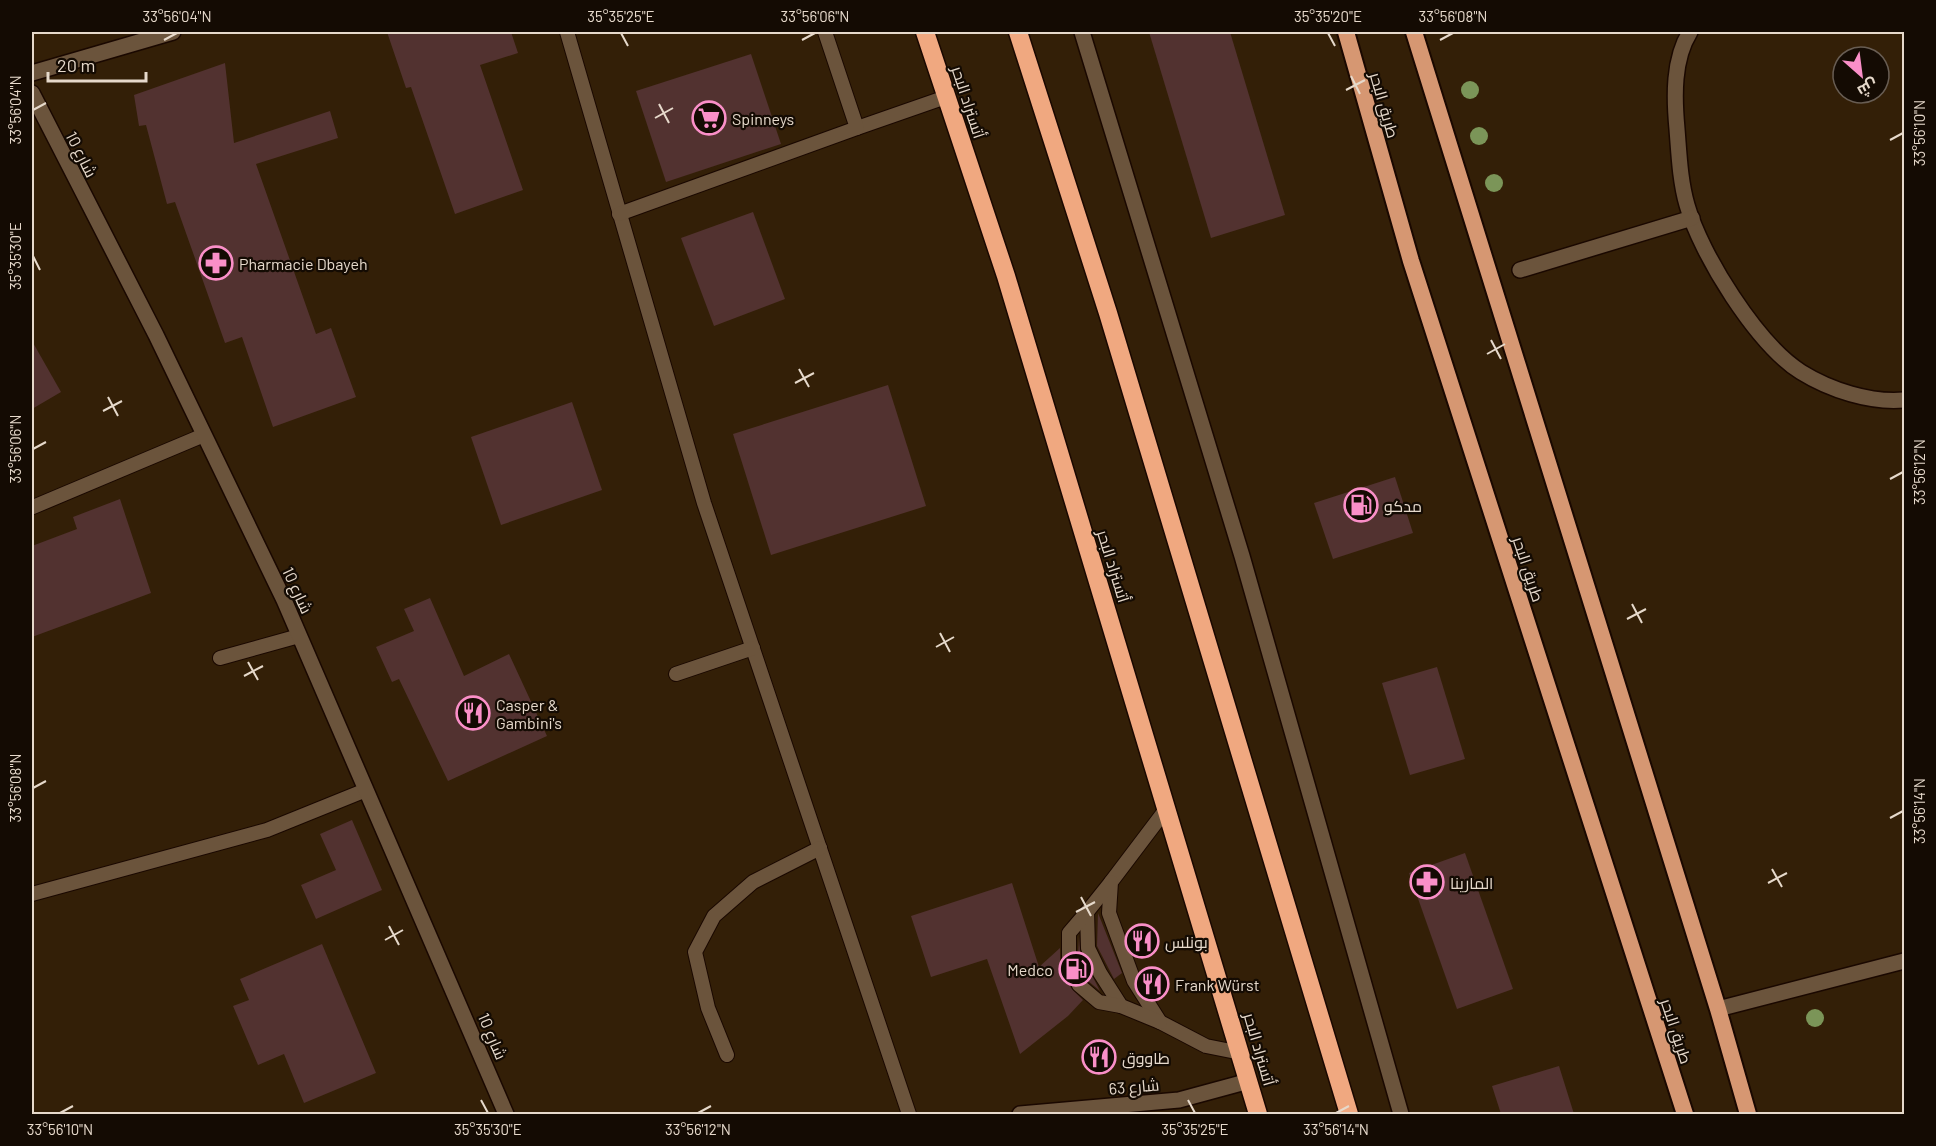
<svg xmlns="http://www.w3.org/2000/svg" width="1936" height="1146" viewBox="0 0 1936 1146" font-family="Barlow,Cairo,sans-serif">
  <rect width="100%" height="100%" fill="#331f07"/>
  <!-- building -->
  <g fill="#523230">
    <polygon points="387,32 511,32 518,53 480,65 523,190 455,214 411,87 406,88"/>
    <polygon points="1149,32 1230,32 1285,215 1211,238"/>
    <polygon points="751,54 781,144 666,182 636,91"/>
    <polygon points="225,63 234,143 330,111 338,138 256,164 316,334 331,328 356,397 273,427 242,337 225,343 175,202 167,204 146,125 139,126 134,95"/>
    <polygon points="753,212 785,299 714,326 681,238"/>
    <polygon points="32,341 61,392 32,409"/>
    <polygon points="888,385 926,506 771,555 733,434"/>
    <polygon points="572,402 602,490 501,525 471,437"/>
    <polygon points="1395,477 1413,533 1333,559 1314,503"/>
    <polygon points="120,499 151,593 32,637 32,546 77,529 73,517"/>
    <polygon points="430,598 464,676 509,654 547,736 448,781 399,679 392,682 376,647 414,631 404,609"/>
    <polygon points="1437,667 1465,759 1410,775 1382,683"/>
    <polygon points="352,820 382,890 316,919 301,885 336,870 320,834"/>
    <polygon points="1465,853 1513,989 1457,1009 1409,873"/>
    <polygon points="1012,883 1039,967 1060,948 1060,961 1071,988 1083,1000 1068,1016 1020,1054 987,959 931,977 911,916"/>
    <polygon points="1098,913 1122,973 1114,979 1097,946"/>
    <polygon points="1079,936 1080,952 1100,991 1087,980 1078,956"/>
    <polygon points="322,944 376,1073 304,1103 284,1054 258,1065 233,1006 249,1000 240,979"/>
    <polygon points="1559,1066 1574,1114 1501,1114 1492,1086"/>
  </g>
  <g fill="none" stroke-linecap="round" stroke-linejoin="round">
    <!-- service casing -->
    <g stroke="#1a0800" stroke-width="16">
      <g id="service">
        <polyline points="567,32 704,503 909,1114"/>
        <polyline points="857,128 946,97"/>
        <polyline points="619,214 857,128 825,32"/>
        <polyline points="33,507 204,435"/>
        <polyline points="220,658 299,636"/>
        <polyline points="676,674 753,648"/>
        <polyline points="1167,808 1111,882 1109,913 1134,981 1160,1022 1206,1046 1241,1053"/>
        <polyline points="1111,882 1087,912 1088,948 1100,973 1121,1006 1160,1022"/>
        <polyline points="32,894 267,830 366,790"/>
        <polyline points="1087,912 1069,933 1069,958 1079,985 1099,1002 1121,1006"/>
        <polyline points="727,1055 708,1008 695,952 714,916 753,882 820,848"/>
      </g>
    </g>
    <!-- minor casing -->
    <g stroke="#1a0800" stroke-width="18">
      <g id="minor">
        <polyline points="1082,32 1242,556 1401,1114"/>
        <path d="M1690 32C1673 59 1674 97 1677 129 1679 154 1680 181 1687 205 1701 255 1757 344 1801 372 1830 390 1870 403 1904 400"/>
        <polyline points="1520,270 1692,218"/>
        <polyline points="1718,1009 1904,961"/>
      </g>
    </g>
    <!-- tertiary casing -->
    <g stroke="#1a0800" stroke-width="18">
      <g id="tertiary">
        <polyline points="32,73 173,32"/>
        <polyline points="32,93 156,335 284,600 506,1114"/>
        <polyline points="1020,1114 1179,1100 1249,1081"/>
      </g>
    </g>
    <!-- trunk casing -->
    <g stroke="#1a0800" stroke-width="20">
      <g id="trunk">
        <polyline points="1346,32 1411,261 1685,1114"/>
        <polyline points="1414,32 1718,1009 1748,1114"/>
      </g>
    </g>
    <!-- motorway casing -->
    <g stroke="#1a0800" stroke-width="21">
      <g id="motorway">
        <polyline points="925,32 1006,276 1258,1114"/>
        <polyline points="1018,32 1108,313 1349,1114"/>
      </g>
    </g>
    <!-- service -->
    <use href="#service" stroke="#6b543c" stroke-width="14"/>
    <!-- minor -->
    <use href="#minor" stroke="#6b543c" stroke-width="15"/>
    <!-- tertiary -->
    <use href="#tertiary" stroke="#6b543c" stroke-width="15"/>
    <!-- trunk -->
    <use href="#trunk" stroke="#d69772" stroke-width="16"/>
    <!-- motorway -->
    <use href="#motorway" stroke="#f0a880" stroke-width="18"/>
  </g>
  <!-- trees -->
  <g fill="#7b9558">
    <circle cx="1470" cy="90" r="9"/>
    <circle cx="1479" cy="136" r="9"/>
    <circle cx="1494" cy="183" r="9"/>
    <circle cx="1815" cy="1018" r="9"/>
  </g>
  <!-- ticks -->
  <path fill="none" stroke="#e6d9cb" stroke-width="2" d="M621 33 628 46M1328 33 1335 46M164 40 177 33M802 40 815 33M1440 40 1453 33M1351 76 1360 94M1346 90 1365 80M659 104 669 123M33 110 46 103M655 118 673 108M1890 140 1903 133M33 256 40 270M1491 340 1501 359M1487 354 1505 344M799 369 809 387M795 383 814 373M108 397 118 416M103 411 122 401M33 449 46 442M1890 479 1903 472M1632 604 1642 623M1627 619 1646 609M940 633 950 652M936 647 954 637M248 662 258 680M244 676 263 666M33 788 46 781M1890 818 1903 811M1772 869 1782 887M1768 883 1787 873M1081 897 1091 916M1076 912 1095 902M389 926 399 945M385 940 403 930M481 1100 488 1113M1188 1100 1195 1113M60 1113 73 1106M698 1113 711 1106M1336 1113 1349 1106"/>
  <!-- icons -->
  <defs>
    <g id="supermarket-ring" transform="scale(1.725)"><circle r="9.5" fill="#140b03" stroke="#fa8fc8" stroke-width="1.5"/><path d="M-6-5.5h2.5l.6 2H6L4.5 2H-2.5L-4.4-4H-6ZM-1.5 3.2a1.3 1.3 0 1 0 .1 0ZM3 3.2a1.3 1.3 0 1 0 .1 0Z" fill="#fa8fc8"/></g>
    <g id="pharmacy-ring" transform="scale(1.725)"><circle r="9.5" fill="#140b03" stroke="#fa8fc8" stroke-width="1.5"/><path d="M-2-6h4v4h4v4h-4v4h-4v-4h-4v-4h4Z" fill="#fa8fc8"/></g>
    <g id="fuel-ring" transform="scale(1.725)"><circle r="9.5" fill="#140b03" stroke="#fa8fc8" stroke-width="1.5"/><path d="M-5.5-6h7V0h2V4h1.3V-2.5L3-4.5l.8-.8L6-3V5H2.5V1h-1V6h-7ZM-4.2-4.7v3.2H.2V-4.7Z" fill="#fa8fc8"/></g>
    <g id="restaurant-ring" transform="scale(1.725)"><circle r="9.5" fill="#140b03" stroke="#fa8fc8" stroke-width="1.5"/><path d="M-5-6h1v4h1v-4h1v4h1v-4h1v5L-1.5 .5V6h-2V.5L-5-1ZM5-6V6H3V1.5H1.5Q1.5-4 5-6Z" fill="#fa8fc8"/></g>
  </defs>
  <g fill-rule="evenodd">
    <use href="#supermarket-ring" x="709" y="118"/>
    <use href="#pharmacy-ring" x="216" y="263"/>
    <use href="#fuel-ring" x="1361" y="505"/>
    <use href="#restaurant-ring" x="473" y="713"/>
    <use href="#pharmacy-ring" x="1427" y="882"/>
    <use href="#restaurant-ring" x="1142" y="941"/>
    <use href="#fuel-ring" x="1076" y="969"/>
    <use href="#restaurant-ring" x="1152" y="984"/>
    <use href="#restaurant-ring" x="1099" y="1057"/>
  </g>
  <g text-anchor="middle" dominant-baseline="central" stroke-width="4.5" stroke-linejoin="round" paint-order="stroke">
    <!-- street labels -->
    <g font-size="16" fill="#e6d9cb" stroke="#140b03">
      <text transform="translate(969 102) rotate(72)">أتستراد البحر</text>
      <text transform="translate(1385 105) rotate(74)">طريق البحر</text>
      <text transform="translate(82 154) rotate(63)">شارع 10</text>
      <text transform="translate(1114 566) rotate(73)">أتستراد البحر</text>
      <text transform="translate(1529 569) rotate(72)">طريق البحر</text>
      <text transform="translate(298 590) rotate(65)">شارع 10</text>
      <text transform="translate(1677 1031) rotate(72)">طريق البحر</text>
      <text transform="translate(493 1036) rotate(67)">شارع 10</text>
      <text transform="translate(1260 1049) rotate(74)">أتستراد البحر</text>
      <text transform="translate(1134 1086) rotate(-5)">شارع 63</text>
    </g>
    <!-- poi labels -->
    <g font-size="16" fill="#e6d9cb" stroke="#140b03" text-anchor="start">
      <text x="732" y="118">Spinneys</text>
      <text x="239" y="263">Pharmacie Dbayeh</text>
      <text x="1384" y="505">مدكو</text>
      <text x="496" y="704">Casper &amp;<tspan x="496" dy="18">Gambini's</tspan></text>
      <text x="1450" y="882">المارينا</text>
      <text x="1165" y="941">بونلس</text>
      <text x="1053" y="969" text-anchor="end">Medco</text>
      <text x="1175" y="984">Frank Würst</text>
      <text x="1122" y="1057">طاووق</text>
    </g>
  </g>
  <!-- border -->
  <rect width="1936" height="1146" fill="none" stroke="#140b03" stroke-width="66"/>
  <!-- north arrow -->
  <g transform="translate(1861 75) rotate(152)"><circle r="28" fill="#140b03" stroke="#685d53" stroke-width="1.5"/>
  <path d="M0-4.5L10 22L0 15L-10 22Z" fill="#fa8fc8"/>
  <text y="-9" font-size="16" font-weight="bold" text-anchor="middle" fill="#e6d9cb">ش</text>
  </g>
  <!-- scale -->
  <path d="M48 72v9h98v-9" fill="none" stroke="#e6d9cb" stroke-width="3"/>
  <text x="57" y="72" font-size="18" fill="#e6d9cb" stroke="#140b03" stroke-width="4.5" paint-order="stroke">20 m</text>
  <rect x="33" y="33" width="1870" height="1080" fill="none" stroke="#e6d9cb" stroke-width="2"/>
  <g font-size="15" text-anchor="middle" fill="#e6d9cb">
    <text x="177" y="22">33°56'04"N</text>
    <text x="621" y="22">35°35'25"E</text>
    <text x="815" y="22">33°56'06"N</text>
    <text x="1328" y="22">35°35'20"E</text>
    <text x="1453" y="22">33°56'08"N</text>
    <text transform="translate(16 110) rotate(-90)" y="5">33°56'04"N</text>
    <text transform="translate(1920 133) rotate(-90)" y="5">33°56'10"N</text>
    <text transform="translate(16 256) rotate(-90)" y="5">35°35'30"E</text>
    <text transform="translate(16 449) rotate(-90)" y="5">33°56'06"N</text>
    <text transform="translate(1920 472) rotate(-90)" y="5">33°56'12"N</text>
    <text transform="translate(16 788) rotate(-90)" y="5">33°56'08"N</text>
    <text transform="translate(1920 811) rotate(-90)" y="5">33°56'14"N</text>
    <text x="60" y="1135">33°56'10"N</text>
    <text x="488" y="1135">35°35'30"E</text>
    <text x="698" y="1135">33°56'12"N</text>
    <text x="1195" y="1135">35°35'25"E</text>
    <text x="1336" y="1135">33°56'14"N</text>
  </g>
</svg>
